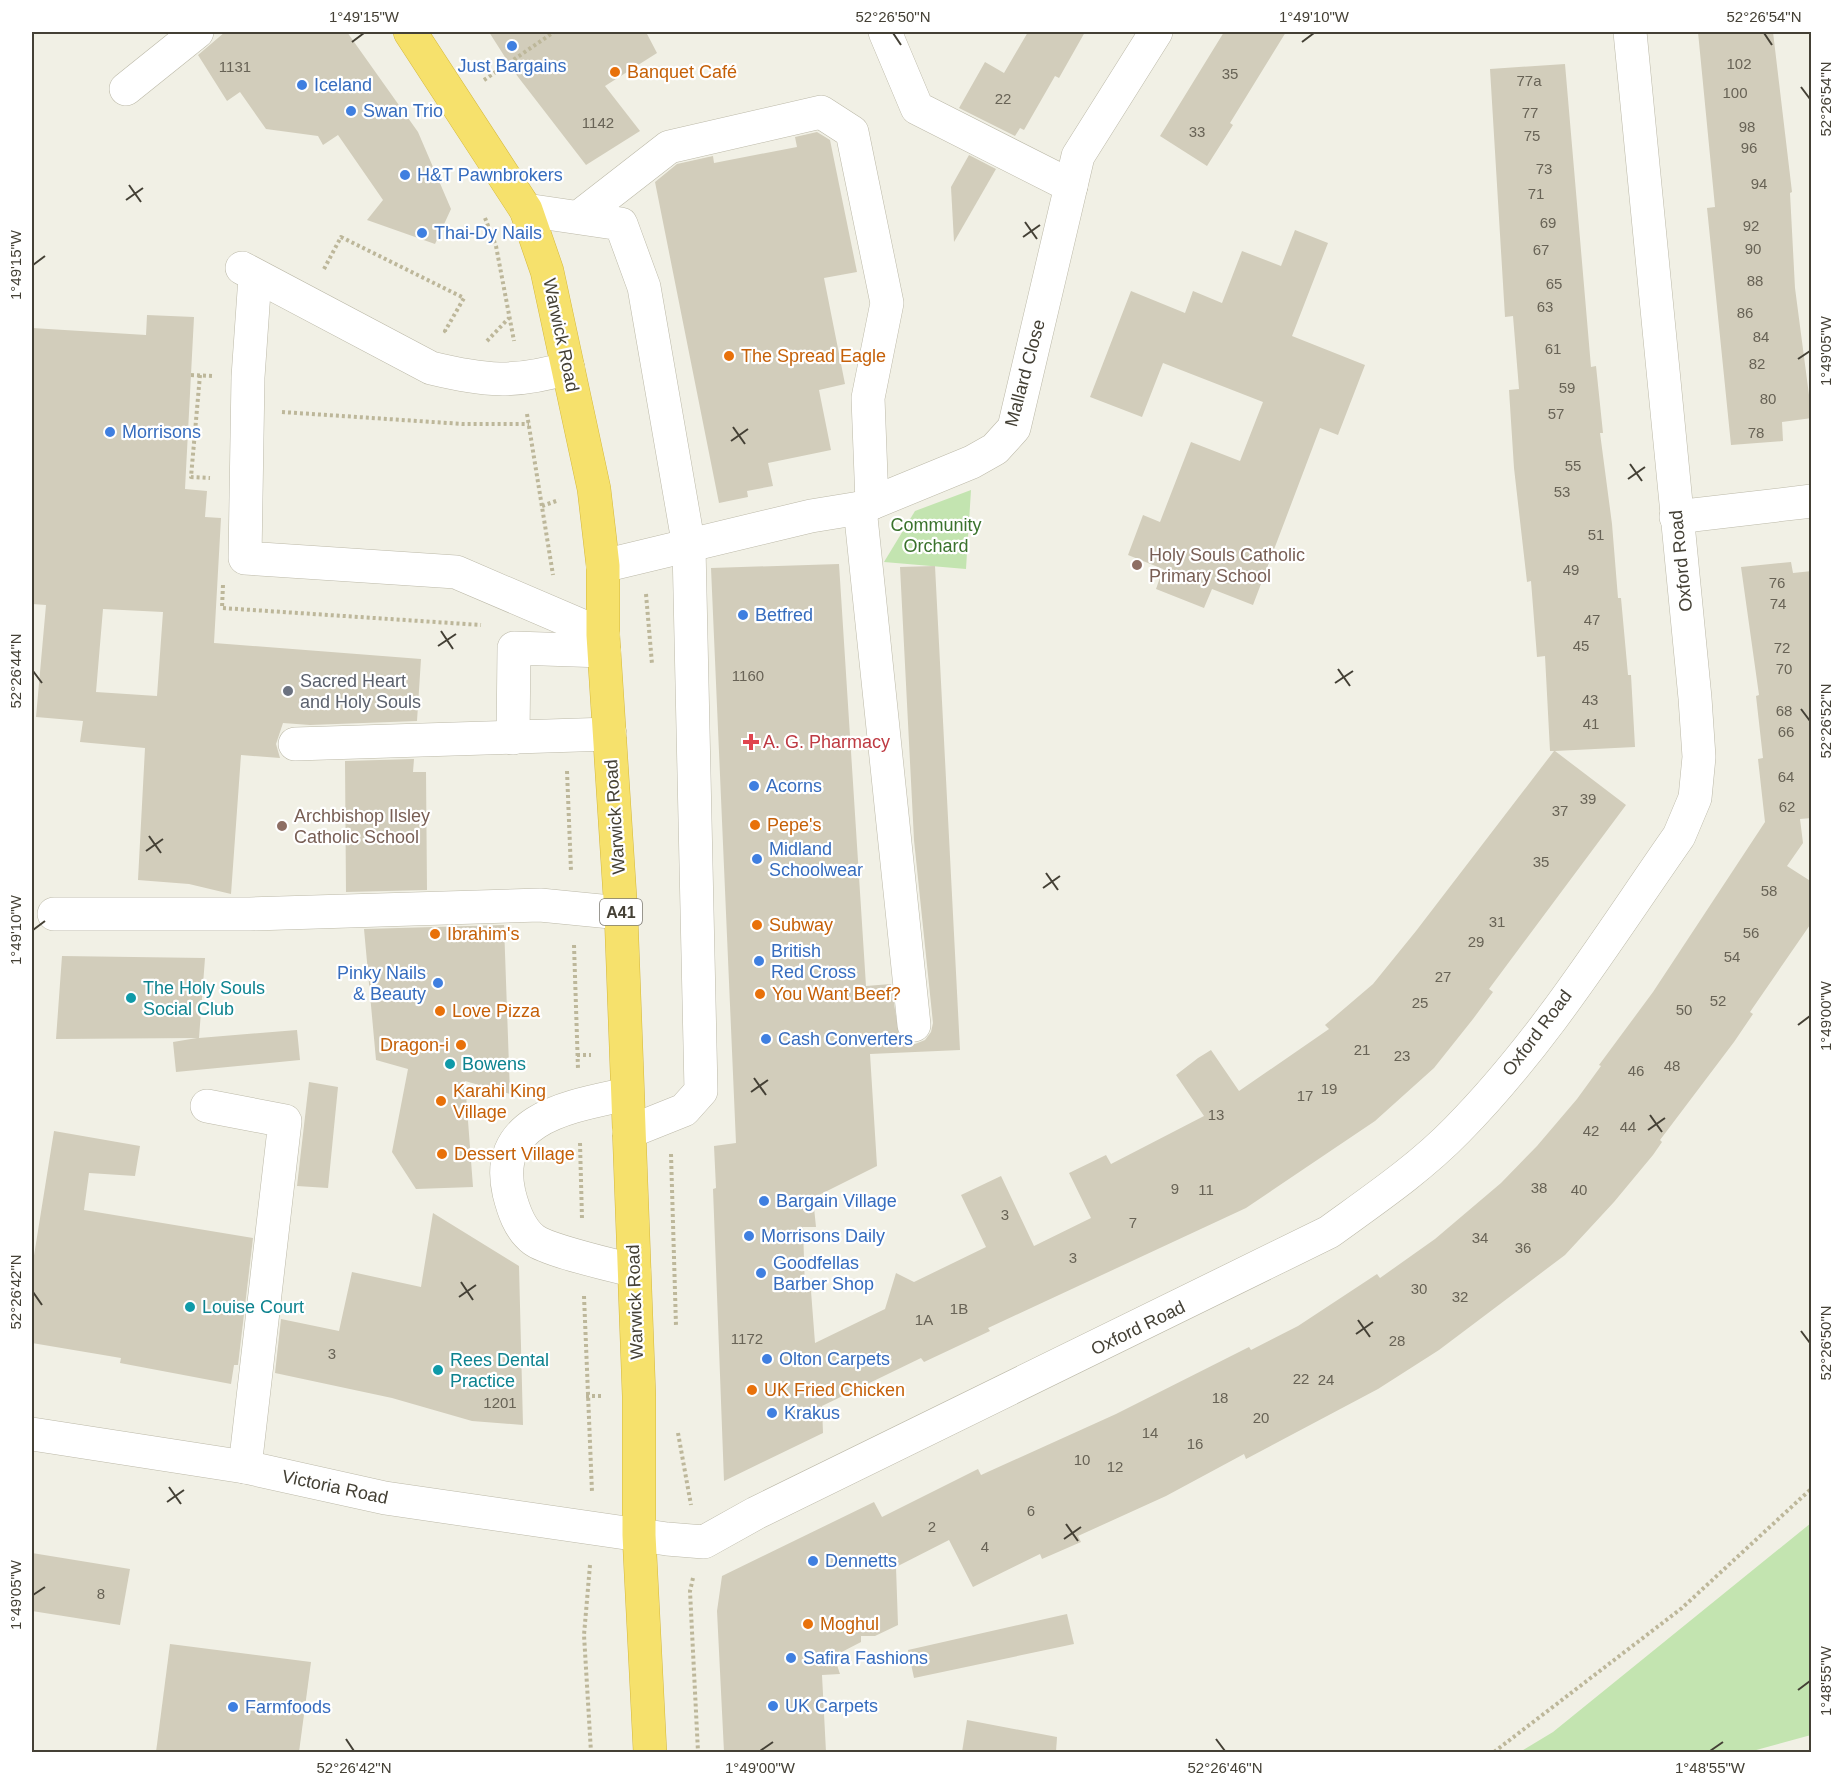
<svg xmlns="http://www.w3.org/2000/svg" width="1843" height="1784" viewBox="0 0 1843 1784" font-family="Helvetica,sans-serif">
  <rect width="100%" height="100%" fill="#f1f0e5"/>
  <!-- green -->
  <g fill="#c3e4b0">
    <polygon points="971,490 966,569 884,562 915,511"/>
    <polygon points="1811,1523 1811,1735 1749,1752 1520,1752 1553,1732"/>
  </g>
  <!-- building -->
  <g fill="#d2cdbb" fill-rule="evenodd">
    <polygon points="225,32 347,32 418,132 451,209 435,244 367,220 383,200 338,135 323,145 318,136 266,129 240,92 227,101 198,55"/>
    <polygon points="489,32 646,32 657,53 605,86 640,131 586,165 515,73"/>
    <polygon points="1028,32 1085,32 1059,78 1055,76 1024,130 1020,128 1015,136 959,108 985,62 1004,73"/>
    <polygon points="1224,32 1286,32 1230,123 1233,125 1207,166 1160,136"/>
    <polygon points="1698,32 1773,32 1792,192 1790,193 1795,288 1812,418 1782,422 1783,441 1731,445 1707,208 1715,207"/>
    <polygon points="1565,64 1591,367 1596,366 1603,433 1600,433 1612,524 1618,598 1621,598 1628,675 1631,675 1635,747 1555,751 1626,805 1489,989 1493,992 1473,1019 1434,1068 1375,1121 1246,1208 988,1328 990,1331 924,1362 921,1358 822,1406 823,1433 724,1481 713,1189 716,1188 714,1146 736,1143 711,568 839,564 866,986 891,984 899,1035 906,1042 915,1044 925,1040 931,1032 933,1023 914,840 900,567 935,566 960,1050 870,1054 877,1166 813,1198 816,1227 803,1227 805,1291 811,1291 815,1343 885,1309 896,1273 914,1282 986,1247 961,1195 1001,1176 1034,1246 1091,1218 1069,1173 1106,1155 1111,1164 1204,1116 1176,1075 1198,1058 1211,1050 1239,1091 1329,1029 1325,1025 1373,984 1416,931 1554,751 1550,751 1545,656 1537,657 1531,581 1527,582 1514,468 1509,390 1519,389 1513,316 1505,317 1490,69"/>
    <polygon points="817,132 830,140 857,272 824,278 845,384 819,390 831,450 768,463 773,486 747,491 748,497 719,503 655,182 677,164 713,156 714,163 797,147 795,137"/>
    <polygon points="969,155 996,169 954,242 951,187"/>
    <polygon points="1295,230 1328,243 1292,336 1365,365 1338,435 1320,428 1253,605 1212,589 1204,608 1156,589 1163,569 1128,555 1143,515 1160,522 1191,442 1240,461 1263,402 1163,363 1142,417 1090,397 1131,291 1185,313 1193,291 1222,303 1242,251 1281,266"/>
    <path d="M147 315 194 317 185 489 207 491 205 517 221 518 214 643 421 659 417 721 310 725 283 723 276 744 280 758 241 755 231 894 189 884 138 880 145 748 80 742 83 721 36 717 46 605 32 604V328L146 335ZM103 609 163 612 157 696 96 692Z"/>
    <polygon points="1791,562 1793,573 1812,571 1812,818 1800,819 1803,843 1787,866 1812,882 1812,922 1750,1012 1753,1014 1734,1042 1660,1140 1662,1142 1653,1155 1614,1202 1565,1255 1439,1350 1378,1389 1246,1459 1244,1454 1166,1496 1078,1536 1081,1542 1042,1559 1040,1554 973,1587 949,1540 896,1567 898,1625 875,1636 861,1636 861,1642 834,1656 840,1674 822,1675 826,1752 724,1752 717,1611 722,1576 874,1502 882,1517 978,1469 981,1475 1116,1414 1249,1347 1251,1350 1298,1326 1377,1274 1380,1278 1435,1239 1501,1183 1537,1146 1577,1099 1601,1066 1599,1065 1653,992 1765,822 1758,759 1763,758 1756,696 1759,695 1741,567"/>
    <polygon points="414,759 413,772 426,772 427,890 346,892 345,761"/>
    <polygon points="504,925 510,1094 465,1081 473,1187 416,1189 392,1152 408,1069 376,1060 364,929"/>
    <polygon points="62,956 205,958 199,1038 297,1030 300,1060 176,1072 173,1042 197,1038 56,1039"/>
    <polygon points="309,1082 338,1087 328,1188 297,1186"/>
    <polygon points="54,1131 140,1146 135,1176 89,1173 84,1210 253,1238 238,1365 234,1365 231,1384 120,1363 121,1358 32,1343 32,1268"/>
    <polygon points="433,1213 519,1266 523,1425 472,1421 392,1398 275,1373 281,1319 339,1331 352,1272 421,1287"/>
    <polygon points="32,1553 130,1569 120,1625 32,1611"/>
    <polygon points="1067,1614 1074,1644 914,1678 908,1650"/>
    <polygon points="170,1644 311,1662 299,1752 156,1752"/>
    <polygon points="967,1720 1057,1737 1056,1752 962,1752"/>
  </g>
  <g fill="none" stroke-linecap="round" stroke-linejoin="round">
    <!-- minor casing -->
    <g stroke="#bcb9a8" stroke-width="34">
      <g id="minor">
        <polyline points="885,32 917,108 1071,186"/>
        <polyline points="126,89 197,32"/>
        <polyline points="526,210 621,224 644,287 689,547 701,1091 684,1110 629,1132"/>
        <polyline points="579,217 669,147 821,112 852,132 887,303 868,398 872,503"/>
        <path d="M242 268 431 368C485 381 514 384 568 368"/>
        <polyline points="255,277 248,377 245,558 456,572 603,635"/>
        <polyline points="860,508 914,1025"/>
        <polyline points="1676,517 1812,501"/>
        <polyline points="603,566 811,516 860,508 972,462 995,449 1014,428 1078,156 1156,32"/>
        <polyline points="513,738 514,648 604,651"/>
        <polyline points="295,744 610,734"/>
        <polyline points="54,914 250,914 540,905 621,913"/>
        <path d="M627 1094C573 1106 492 1117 509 1193 513 1209 519 1229 534 1240 549 1251 613 1265 634 1271"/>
        <polyline points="207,1106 285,1121 245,1467"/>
        <path d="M32 1434 245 1467 385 1498 667 1539 704 1542 756 1513 1329 1232C1373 1200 1419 1169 1457 1130 1543 1043 1609 936 1679 836L1695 798 1699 757 1695 698 1630 32"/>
      </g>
    </g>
    <!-- highway casing -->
    <g stroke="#d4b83c" stroke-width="34">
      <polyline id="highway" points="410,32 526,210 547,271 594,489 603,566 603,635 621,913 639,1396 639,1535 650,1752"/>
    </g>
    <!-- path -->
    <g stroke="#bdb79a" stroke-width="4" stroke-dasharray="3 3" stroke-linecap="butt">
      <polyline points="484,80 554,32"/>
      <polyline points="485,218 496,246 514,341"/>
      <polyline points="324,269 341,237 464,298 445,331 448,333"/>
      <polyline points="487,341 509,318"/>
      <polyline points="191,375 212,376"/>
      <polyline points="200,375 191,477 210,478"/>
      <polyline points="282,412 463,424 529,424"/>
      <polyline points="527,414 553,575"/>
      <polyline points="542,506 559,500"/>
      <polyline points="223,585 222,608 481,625"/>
      <polyline points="646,594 652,664"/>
      <polyline points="567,771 571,871"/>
      <polyline points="574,945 578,1069"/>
      <polyline points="577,1055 591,1055"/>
      <polyline points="580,1143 582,1219"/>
      <polyline points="671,1154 676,1326"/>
      <polyline points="584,1296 592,1492"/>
      <polyline points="586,1396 603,1396"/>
      <polyline points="678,1433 691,1505"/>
      <polyline points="590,1565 584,1635 591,1752"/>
      <polyline points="693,1578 690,1591 698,1752"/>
      <polyline points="1494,1752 1682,1608 1812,1488"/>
    </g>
    <!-- minor -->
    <use href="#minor" stroke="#fff" stroke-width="33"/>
    <!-- highway -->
    <use href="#highway" stroke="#f6e16c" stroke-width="33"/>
  </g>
  <!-- ticks -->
  <path fill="none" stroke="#444035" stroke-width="2" d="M893 33 901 45M1764 33 1772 45M352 42 364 33M1302 42 1314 33M1801 87 1810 99M129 185 141 202M126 200 143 188M1025 222 1037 239M1023 237 1040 225M33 265 45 256M1798 359 1810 351M733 427 745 444M731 441 748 429M1630 464 1642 481M1628 479 1645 467M441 631 453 649M438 646 456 634M1338 669 1350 686M33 671 42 683M1335 683 1353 671M1801 709 1810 721M149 836 161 853M146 851 163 839M1046 873 1058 890M1043 888 1060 876M33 930 45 921M1798 1025 1810 1016M754 1078 766 1095M751 1092 768 1080M1650 1115 1662 1132M1648 1130 1665 1118M461 1282 473 1300M33 1292 42 1305M459 1297 476 1285M1358 1320 1370 1337M1801 1331 1810 1343M1356 1334 1373 1322M169 1487 181 1504M167 1502 184 1490M1066 1524 1078 1541M1064 1539 1081 1527M33 1595 45 1587M1798 1690 1810 1681M346 1739 354 1751M1216 1739 1225 1751M760 1751 773 1742M1710 1751 1723 1742"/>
  <!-- markers -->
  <g fill="#3f7fe0" stroke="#fff" stroke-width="2">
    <circle cx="512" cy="46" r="6"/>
    <circle cx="302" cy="85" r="6"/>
    <circle cx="351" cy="111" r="6"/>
    <circle cx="405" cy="175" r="6"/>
    <circle cx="422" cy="233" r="6"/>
    <circle cx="110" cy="432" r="6"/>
    <circle cx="743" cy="615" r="6"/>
    <circle cx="754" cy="786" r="6"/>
    <circle cx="757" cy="859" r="6"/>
    <circle cx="759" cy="961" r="6"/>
    <circle cx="438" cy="983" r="6"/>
    <circle cx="766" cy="1039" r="6"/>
    <circle cx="764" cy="1201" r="6"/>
    <circle cx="749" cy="1236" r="6"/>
    <circle cx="761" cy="1273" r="6"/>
    <circle cx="767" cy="1359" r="6"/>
    <circle cx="772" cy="1413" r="6"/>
    <circle cx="813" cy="1561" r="6"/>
    <circle cx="791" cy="1658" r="6"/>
    <circle cx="773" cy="1706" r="6"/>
    <circle cx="233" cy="1707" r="6"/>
  </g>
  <g fill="#e8710a" stroke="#fff" stroke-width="2">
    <circle cx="615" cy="72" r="6"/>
    <circle cx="729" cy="356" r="6"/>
    <circle cx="755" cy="825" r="6"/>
    <circle cx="757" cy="925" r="6"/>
    <circle cx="435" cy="934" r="6"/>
    <circle cx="760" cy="994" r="6"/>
    <circle cx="440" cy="1011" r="6"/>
    <circle cx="461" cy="1045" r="6"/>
    <circle cx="441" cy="1101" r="6"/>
    <circle cx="442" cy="1154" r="6"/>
    <circle cx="752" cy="1390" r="6"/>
    <circle cx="808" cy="1624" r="6"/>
  </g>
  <g fill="#8d6e63" stroke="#fff" stroke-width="2">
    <circle cx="1137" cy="565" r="6"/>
    <circle cx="282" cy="826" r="6"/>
  </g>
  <circle fill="#6b7280" stroke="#fff" stroke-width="2" cx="288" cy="691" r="6"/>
  <path fill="#e0444e" stroke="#fff" stroke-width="2" d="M748 733h6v6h6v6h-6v6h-6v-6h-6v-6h6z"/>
  <g fill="#0f9aa8" stroke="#fff" stroke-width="2">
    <circle cx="131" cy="998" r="6"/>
    <circle cx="450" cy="1064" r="6"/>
    <circle cx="190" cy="1307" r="6"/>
    <circle cx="438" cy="1370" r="6"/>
  </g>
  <g text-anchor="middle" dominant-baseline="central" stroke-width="4.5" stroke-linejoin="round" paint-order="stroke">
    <!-- number labels -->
    <g font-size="15" fill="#686356">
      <text x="1739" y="63">102</text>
      <text x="235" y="66">1131</text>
      <text x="1230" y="73">35</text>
      <text x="1529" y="80">77a</text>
      <text x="1735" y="92">100</text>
      <text x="1003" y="98">22</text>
      <text x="1530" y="112">77</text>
      <text x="598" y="122">1142</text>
      <text x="1747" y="126">98</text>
      <text x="1197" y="131">33</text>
      <text x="1532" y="135">75</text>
      <text x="1749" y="147">96</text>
      <text x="1544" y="168">73</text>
      <text x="1759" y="183">94</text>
      <text x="1536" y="193">71</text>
      <text x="1548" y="222">69</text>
      <text x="1751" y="225">92</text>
      <text x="1753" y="248">90</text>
      <text x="1541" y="249">67</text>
      <text x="1755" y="280">88</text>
      <text x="1554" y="283">65</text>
      <text x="1545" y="306">63</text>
      <text x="1745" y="312">86</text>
      <text x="1761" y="336">84</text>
      <text x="1553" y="348">61</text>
      <text x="1757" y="363">82</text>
      <text x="1567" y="387">59</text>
      <text x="1768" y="398">80</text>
      <text x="1556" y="413">57</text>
      <text x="1756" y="432">78</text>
      <text x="1573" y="465">55</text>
      <text x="1562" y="491">53</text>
      <text x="1596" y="534">51</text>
      <text x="1571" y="569">49</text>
      <text x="1777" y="582">76</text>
      <text x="1778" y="603">74</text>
      <text x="1592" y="619">47</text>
      <text x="1581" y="645">45</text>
      <text x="1782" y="647">72</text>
      <text x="1784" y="668">70</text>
      <text x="748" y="675">1160</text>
      <text x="1590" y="699">43</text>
      <text x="1784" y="710">68</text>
      <text x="1591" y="723">41</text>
      <text x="1786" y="731">66</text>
      <text x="1786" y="776">64</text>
      <text x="1588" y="798">39</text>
      <text x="1787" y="806">62</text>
      <text x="1560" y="810">37</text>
      <text x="1541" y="861">35</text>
      <text x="1769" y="890">58</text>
      <text x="1497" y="921">31</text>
      <text x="1751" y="932">56</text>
      <text x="1476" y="941">29</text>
      <text x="1732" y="956">54</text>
      <text x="1443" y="976">27</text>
      <text x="1718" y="1000">52</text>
      <text x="1420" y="1002">25</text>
      <text x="1684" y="1009">50</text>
      <text x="1362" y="1049">21</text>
      <text x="1402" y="1055">23</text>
      <text x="1672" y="1065">48</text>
      <text x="1636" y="1070">46</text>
      <text x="1329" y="1088">19</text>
      <text x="1305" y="1095">17</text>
      <text x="1216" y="1114">13</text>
      <text x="1628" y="1126">44</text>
      <text x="1591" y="1130">42</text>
      <text x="1539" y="1187">38</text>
      <text x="1175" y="1188">9</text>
      <text x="1206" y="1189">11</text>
      <text x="1579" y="1189">40</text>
      <text x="1005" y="1214">3</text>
      <text x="1133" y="1222">7</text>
      <text x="1480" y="1237">34</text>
      <text x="1523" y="1247">36</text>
      <text x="1073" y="1257">3</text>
      <text x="1419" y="1288">30</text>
      <text x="1460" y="1296">32</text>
      <text x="959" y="1308">1B</text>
      <text x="924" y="1319">1A</text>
      <text x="747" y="1338">1172</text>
      <text x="1397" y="1340">28</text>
      <text x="332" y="1353">3</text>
      <text x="1301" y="1378">22</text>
      <text x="1326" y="1379">24</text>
      <text x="1220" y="1397">18</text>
      <text x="500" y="1402">1201</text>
      <text x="1261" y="1417">20</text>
      <text x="1150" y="1432">14</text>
      <text x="1195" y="1443">16</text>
      <text x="1082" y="1459">10</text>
      <text x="1115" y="1466">12</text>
      <text x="1031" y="1510">6</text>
      <text x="932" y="1526">2</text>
      <text x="985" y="1546">4</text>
      <text x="101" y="1593">8</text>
    </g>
    <!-- shield labels -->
    <rect fill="#fff" stroke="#7c7972" stroke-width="1.5" x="600" y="899" width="42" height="26" rx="4.5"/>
    <g font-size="16" font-weight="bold" fill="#444035">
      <text x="621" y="912">A41</text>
    </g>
    <!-- shop labels -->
    <g font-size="18" fill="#366cbe" stroke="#fff" text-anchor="start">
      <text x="512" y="66" text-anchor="middle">Just Bargains</text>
      <text x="314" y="85">Iceland</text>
      <text x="363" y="111">Swan Trio</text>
      <text x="417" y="175">H&amp;T Pawnbrokers</text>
      <text x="434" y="233">Thai-Dy Nails</text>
      <text x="122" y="432">Morrisons</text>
      <text x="755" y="615">Betfred</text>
      <text x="766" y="786">Acorns</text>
      <text x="769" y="849">Midland<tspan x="769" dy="21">Schoolwear</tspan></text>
      <text x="771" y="951">British<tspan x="771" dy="21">Red Cross</tspan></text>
      <text x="426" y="973" text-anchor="end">Pinky Nails<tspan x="426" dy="21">&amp; Beauty</tspan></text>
      <text x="778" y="1039">Cash Converters</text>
      <text x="776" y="1201">Bargain Village</text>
      <text x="761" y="1236">Morrisons Daily</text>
      <text x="773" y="1263">Goodfellas<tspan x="773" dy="21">Barber Shop</tspan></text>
      <text x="779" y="1359">Olton Carpets</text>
      <text x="784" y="1413">Krakus</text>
      <text x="825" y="1561">Dennetts</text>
      <text x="803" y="1658">Safira Fashions</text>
      <text x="785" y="1706">UK Carpets</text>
      <text x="245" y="1707">Farmfoods</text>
    </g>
    <!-- food labels -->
    <g font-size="18" fill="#c56008" stroke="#fff" text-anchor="start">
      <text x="627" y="72">Banquet Café</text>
      <text x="741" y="356">The Spread Eagle</text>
      <text x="767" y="825">Pepe's</text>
      <text x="769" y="925">Subway</text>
      <text x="447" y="934">Ibrahim's</text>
      <text x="772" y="994">You Want Beef?</text>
      <text x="452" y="1011">Love Pizza</text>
      <text x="449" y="1045" text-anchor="end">Dragon-i</text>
      <text x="453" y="1091">Karahi King<tspan x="453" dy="21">Village</tspan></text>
      <text x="454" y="1154">Dessert Village</text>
      <text x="764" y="1390">UK Fried Chicken</text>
      <text x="820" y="1624">Moghul</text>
    </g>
    <!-- street labels -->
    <g font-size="18" fill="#444035" stroke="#fff">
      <text transform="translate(561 335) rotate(78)">Warwick Road</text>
      <text transform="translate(1025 373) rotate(-75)">Mallard Close</text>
      <text transform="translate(1681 561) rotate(-96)">Oxford Road</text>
      <text transform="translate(615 817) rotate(-94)">Warwick Road</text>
      <text transform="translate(1537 1033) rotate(-53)">Oxford Road</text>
      <text transform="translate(635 1302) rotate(-92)">Warwick Road</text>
      <text transform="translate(1138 1328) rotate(-26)">Oxford Road</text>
      <text transform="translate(335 1487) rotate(12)">Victoria Road</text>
    </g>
    <!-- park labels -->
    <g font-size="18" fill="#3a722c" stroke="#fff">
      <text x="936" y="525">Community<tspan x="936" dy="21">Orchard</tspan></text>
    </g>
    <!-- education labels -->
    <g font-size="18" fill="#785e54" stroke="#fff" text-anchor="start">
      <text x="1149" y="555">Holy Souls Catholic<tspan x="1149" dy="21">Primary School</tspan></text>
      <text x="294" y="816">Archbishop Ilsley<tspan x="294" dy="21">Catholic School</tspan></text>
    </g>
    <!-- worship labels -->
    <g font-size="18" fill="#5b616d" stroke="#fff" text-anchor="start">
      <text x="300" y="681">Sacred Heart<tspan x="300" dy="21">and Holy Souls</tspan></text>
    </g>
    <!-- health labels -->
    <g font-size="18" fill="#be3a42" stroke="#fff" text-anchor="start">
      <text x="763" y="742">A. G. Pharmacy</text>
    </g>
    <!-- culture labels -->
    <g font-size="18" fill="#0d838f" stroke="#fff" text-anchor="start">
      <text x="143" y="988">The Holy Souls<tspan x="143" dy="21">Social Club</tspan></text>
      <text x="462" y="1064">Bowens</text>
      <text x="202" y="1307">Louise Court</text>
      <text x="450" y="1360">Rees Dental<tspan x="450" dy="21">Practice</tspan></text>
    </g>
  </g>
  <!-- border -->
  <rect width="1843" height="1784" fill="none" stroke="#ffffff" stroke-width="66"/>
  <rect x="33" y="33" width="1777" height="1718" fill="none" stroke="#444035" stroke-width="2"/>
  <g font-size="15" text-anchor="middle" fill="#444035">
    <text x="364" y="22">1°49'15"W</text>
    <text x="893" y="22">52°26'50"N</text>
    <text x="1314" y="22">1°49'10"W</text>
    <text x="1764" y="22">52°26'54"N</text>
    <text transform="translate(1826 99) rotate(-90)" y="5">52°26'54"N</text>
    <text transform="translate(16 265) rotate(-90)" y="5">1°49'15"W</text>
    <text transform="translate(1826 351) rotate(-90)" y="5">1°49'05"W</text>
    <text transform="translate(16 671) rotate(-90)" y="5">52°26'44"N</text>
    <text transform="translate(1826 721) rotate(-90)" y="5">52°26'52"N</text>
    <text transform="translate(16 930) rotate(-90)" y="5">1°49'10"W</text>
    <text transform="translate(1826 1016) rotate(-90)" y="5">1°49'00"W</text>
    <text transform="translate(16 1292) rotate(-90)" y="5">52°26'42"N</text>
    <text transform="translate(1826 1343) rotate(-90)" y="5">52°26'50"N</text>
    <text transform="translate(16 1595) rotate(-90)" y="5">1°49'05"W</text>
    <text transform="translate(1826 1681) rotate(-90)" y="5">1°48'55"W</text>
    <text x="354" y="1773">52°26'42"N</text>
    <text x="760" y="1773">1°49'00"W</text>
    <text x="1225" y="1773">52°26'46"N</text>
    <text x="1710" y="1773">1°48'55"W</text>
  </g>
</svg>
